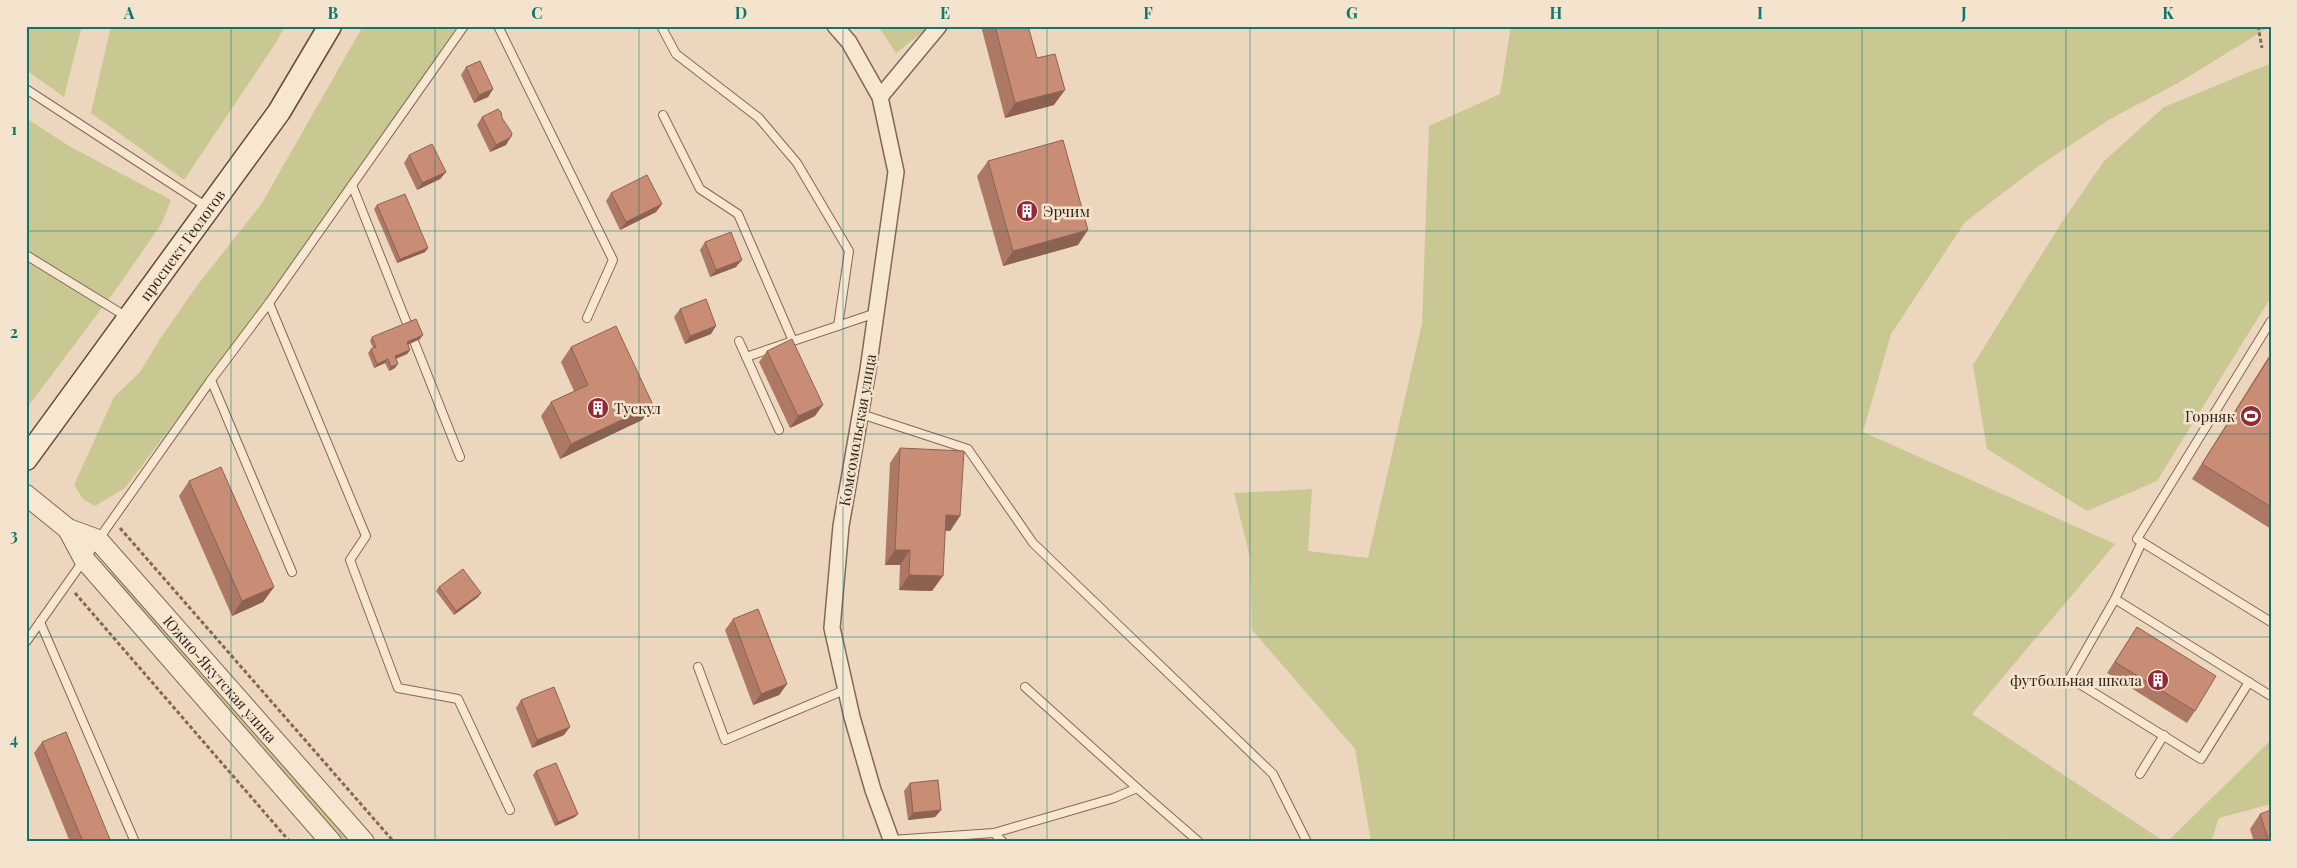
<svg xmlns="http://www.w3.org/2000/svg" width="2297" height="868" viewBox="0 0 2297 868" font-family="'Playfair Display',serif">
  <rect width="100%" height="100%" fill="#ecd7be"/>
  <!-- green -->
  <g fill="#c9c893">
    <polygon points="26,26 82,26 64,97 26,70"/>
    <polygon points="111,26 285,26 277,41 184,180 91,113"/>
    <polygon points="363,26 457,26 361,167 214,370 125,488 95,506 83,499 74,485 114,397 140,372 160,339 196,287 262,203"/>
    <polygon points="878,26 931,26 896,53"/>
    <polygon points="1511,26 2271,26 2178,83 2112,118 2040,165 1965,222 1891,334 1863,432 2115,544 1972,714 2165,842 2006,842 2005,838 1993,842 1371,842 1355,749 1252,630 1250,557 1234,493 1312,489 1308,551 1368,558 1422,324 1429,126 1500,94"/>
    <polygon points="2269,64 2271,297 2157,481 2087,511 1987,449 1973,365 2060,225 2104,161 2164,107"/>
    <polygon points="26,118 69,146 171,200 162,223 117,288 26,409"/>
    <polygon points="113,568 353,842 343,842 110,575 110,569"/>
    <polygon points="2271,740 2271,804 2219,818 2211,842 2167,842"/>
  </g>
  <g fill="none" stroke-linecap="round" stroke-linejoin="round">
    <!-- service casing -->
    <g stroke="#836857" stroke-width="10">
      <g id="service">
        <polyline points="498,26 613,260 587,318"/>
        <polyline points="661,26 676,54 759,118 797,163 849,251 838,326"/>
        <polyline points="26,89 207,207"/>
        <polyline points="663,115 700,189 738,214 793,341"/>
        <polyline points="352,185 460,457"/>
        <polyline points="26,255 127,317"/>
        <polyline points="269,303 366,536 350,560 398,688 458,699 510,810"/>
        <polyline points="2271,321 2137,539 2271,622"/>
        <polyline points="739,341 779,430"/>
        <polyline points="746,357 876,313"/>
        <polyline points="211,380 292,572"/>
        <polyline points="861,414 968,449 1033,543 1273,774 1307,842"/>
        <polyline points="2142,542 2115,599 2070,678 2201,759 2249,682"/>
        <polyline points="2115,599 2271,696"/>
        <polyline points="40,622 135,842"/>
        <polyline points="26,642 211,380 269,303 464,26"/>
        <polyline points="698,667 725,740 847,689"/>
        <polyline points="2140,774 2164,735"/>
        <polyline points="1137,788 1199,842"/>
        <polyline points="994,833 1003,842"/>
        <polyline points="891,840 994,833 1114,798 1137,788 1025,687"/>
      </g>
    </g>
    <!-- minor casing -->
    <g stroke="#836857" stroke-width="18">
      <g id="minor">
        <polyline points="835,26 849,42 880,97 896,172 868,370 841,526 832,628 852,717 873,790 892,842"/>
        <polyline points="880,97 939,26"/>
      </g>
    </g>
    <!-- tertiary casing -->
    <g stroke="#836857" stroke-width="22">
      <g id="tertiary">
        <path id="s1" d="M26 495 68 529 98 540 364 842"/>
        <polyline points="68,529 84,559 331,842"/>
      </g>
    </g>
    <!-- secondary casing -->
    <g stroke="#654a3b" stroke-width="25">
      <g id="secondary">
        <path id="s2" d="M26 459 279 112 330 26"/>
      </g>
    </g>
    <!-- path -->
    <g stroke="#836857" stroke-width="3" stroke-dasharray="4 2.5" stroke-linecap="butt">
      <polyline points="2258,26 2262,48"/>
      <polyline points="120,528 394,842"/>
      <polyline points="75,593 290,842"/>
    </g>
    <!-- service -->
    <use href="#service" stroke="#f7e6d0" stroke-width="8"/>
    <!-- minor -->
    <use href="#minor" stroke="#f7e6d0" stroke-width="15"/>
    <!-- tertiary -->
    <use href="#tertiary" stroke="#f7e6d0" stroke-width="20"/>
    <!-- secondary -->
    <use href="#secondary" stroke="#f7e6d0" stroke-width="22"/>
  </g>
  <!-- wall -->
  <g fill="#ad7864">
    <polygon points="981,26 1028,26 1037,58 1054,105 1005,118"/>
    <polygon points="466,67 493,89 488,97 474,103 461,75"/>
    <polygon points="482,117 506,145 490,152 477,125"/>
    <polygon points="409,155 446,172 440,179 417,190 404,163"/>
    <polygon points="988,161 1078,245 1003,266 977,176"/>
    <polygon points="611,193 662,204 656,212 620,230 606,201"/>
    <polygon points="377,205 428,248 425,252 397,263 374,209"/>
    <polygon points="705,242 736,267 710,277 700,250"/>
    <polygon points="680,309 711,334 685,344 674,317"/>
    <polygon points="372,337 420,339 408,345 410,350 407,354 396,359 395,368 389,371 385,363 374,368 368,353 371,349 373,348 370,341"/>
    <polygon points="571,347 653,405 642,420 560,459 541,416 551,402 574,391 561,362"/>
    <polygon points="767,351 815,416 790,428 759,362"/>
    <polygon points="2271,353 2271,529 2192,479"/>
    <polygon points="900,448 960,516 950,531 945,530 932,591 899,590 900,565 885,565 890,463"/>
    <polygon points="189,481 274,587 263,602 232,616 179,496"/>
    <polygon points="439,587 481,593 478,597 454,615 436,591"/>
    <polygon points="733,619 787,684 779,695 753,705 725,630"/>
    <polygon points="2137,627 2195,711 2187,723 2107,673"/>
    <polygon points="521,700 564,735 532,748 516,708"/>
    <polygon points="42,742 111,842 70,842 34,753"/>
    <polygon points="536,771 575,817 555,826 533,775"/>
    <polygon points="910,783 941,810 935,817 908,820 904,791"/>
    <polygon points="2260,814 2271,842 2254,842 2250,829"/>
  </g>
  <!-- shaded-wall -->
  <g fill="#8d6251">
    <polygon points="493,89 488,97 474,103 479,95"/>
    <polygon points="1065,90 1054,105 1005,118 1015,103"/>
    <polygon points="511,137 506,145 490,152 496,145"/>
    <polygon points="446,172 440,179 417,190 422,183"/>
    <polygon points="662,204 656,212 620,230 626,222"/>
    <polygon points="1088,230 1078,245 1003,266 1013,251"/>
    <polygon points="428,248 425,252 397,263 400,259"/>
    <polygon points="742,260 736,267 710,277 716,270"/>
    <polygon points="716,326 711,334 685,344 690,336"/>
    <polygon points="423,335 420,339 404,346 407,342"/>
    <polygon points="410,350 407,354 392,360 395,356"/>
    <polygon points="388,359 385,363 374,368 377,364"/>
    <polygon points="398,364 395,368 389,371 391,367"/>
    <polygon points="653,405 642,420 560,459 571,444"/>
    <polygon points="823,405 815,416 790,428 798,416"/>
    <polygon points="946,515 960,516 950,531 936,530"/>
    <polygon points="895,550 910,550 900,565 885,565"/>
    <polygon points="909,575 943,576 932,591 899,590"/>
    <polygon points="274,587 263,602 232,616 242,601"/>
    <polygon points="481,593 478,597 454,615 456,611"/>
    <polygon points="787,684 779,695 753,705 761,694"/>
    <polygon points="570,727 564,735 532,748 537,740"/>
    <polygon points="941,810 935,817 908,820 913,813"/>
    <polygon points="578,814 575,817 555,826 558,822"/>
  </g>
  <!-- building -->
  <g fill="#c98c74" stroke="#8d6251">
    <polygon points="995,26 1028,26 1037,58 1055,54 1065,90 1015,103"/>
    <polygon points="480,61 493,89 479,95 466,67"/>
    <polygon points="498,109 501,112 502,118 512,133 511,137 496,145 482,117"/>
    <polygon points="1063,140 1088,230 1013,251 988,161"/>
    <polygon points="432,144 446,172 422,183 409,155"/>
    <polygon points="647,175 662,204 626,222 611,193"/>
    <polygon points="405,194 428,248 400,259 377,205"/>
    <polygon points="731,232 742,260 716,270 705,242"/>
    <polygon points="706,299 716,326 690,336 680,309"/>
    <polygon points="416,319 423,335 407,342 410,350 395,356 398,364 391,367 388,359 377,364 371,349 376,347 372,337"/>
    <polygon points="616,326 653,405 571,444 551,402 588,385 571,347"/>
    <polygon points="792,339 823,405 798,416 767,351"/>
    <polygon points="2271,355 2271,507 2202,464"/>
    <polygon points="900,448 964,451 960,516 946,515 943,576 909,575 910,550 895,550"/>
    <polygon points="221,467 274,587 242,601 189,481"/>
    <polygon points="463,569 481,593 456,611 439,587"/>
    <polygon points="758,609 787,684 761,694 733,619"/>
    <polygon points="2137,627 2216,676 2195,711 2115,662"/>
    <polygon points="554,687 570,727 537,740 521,700"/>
    <polygon points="66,732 111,842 83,842 42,742"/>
    <polygon points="556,763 578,814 558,822 536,771"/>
    <polygon points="938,780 941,810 913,813 910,783"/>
    <polygon points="2271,810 2271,842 2269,842 2260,814"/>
  </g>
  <!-- grid -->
  <path fill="none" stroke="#0f766e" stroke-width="1" stroke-opacity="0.55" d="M231 26V842M435 26V842M639 26V842M843 26V842M1047 26V842M1250 26V842M1454 26V842M1658 26V842M1862 26V842M2066 26V842M26 231H2271M26 434H2271M26 637H2271"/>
  <!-- icons -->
  <defs>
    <g id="building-disc" transform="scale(1.125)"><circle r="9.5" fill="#902a39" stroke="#f4e3cd"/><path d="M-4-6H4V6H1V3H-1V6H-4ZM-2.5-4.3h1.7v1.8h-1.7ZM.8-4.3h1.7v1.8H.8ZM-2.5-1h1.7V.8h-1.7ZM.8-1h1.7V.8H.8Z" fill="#fff"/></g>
    <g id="stadium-disc" transform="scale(1.125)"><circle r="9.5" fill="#902a39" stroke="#f4e3cd"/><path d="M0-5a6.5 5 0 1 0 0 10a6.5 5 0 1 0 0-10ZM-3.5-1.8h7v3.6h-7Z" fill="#fff"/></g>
  </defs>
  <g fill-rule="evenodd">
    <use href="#building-disc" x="1027" y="211"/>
    <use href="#building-disc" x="598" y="408"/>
    <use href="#stadium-disc" x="2251" y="416"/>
    <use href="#building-disc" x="2158" y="680"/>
  </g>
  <g text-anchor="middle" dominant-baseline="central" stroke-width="5" stroke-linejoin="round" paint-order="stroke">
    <!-- poi labels -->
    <g font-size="15" fill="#33241c" stroke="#f4e3cd" text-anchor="start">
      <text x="1043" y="211">Эрчим</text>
      <text x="614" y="408">Тускул</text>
      <text x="2235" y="416" text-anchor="end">Горняк</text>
      <text x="2142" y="680" text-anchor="end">футбольная школа</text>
    </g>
    <!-- street labels -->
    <g font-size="15" fill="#33241c" stroke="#f4e3cd">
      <text stroke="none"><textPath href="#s2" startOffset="265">проспект Геологов</textPath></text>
      <text transform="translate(857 430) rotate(-80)">Комсомольская улица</text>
      <text stroke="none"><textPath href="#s1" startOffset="271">Южно-Якутская улица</textPath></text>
    </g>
  </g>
  <!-- border -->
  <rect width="2297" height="868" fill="none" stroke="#f4e3cd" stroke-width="55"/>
  <rect x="28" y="28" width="2242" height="812" fill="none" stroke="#0f766e" stroke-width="2"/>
  <g font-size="16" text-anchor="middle" font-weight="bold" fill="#0f766e">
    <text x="129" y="19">A</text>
    <text x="333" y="19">B</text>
    <text x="537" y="19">C</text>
    <text x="741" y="19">D</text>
    <text x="945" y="19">E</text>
    <text x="1148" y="19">F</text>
    <text x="1352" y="19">G</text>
    <text x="1556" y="19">H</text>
    <text x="1760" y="19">I</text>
    <text x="1964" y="19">J</text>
    <text x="2168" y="19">K</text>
    <text x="14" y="135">1</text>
    <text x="14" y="338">2</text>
    <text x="14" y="541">3</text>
    <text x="14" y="745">4</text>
  </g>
</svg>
